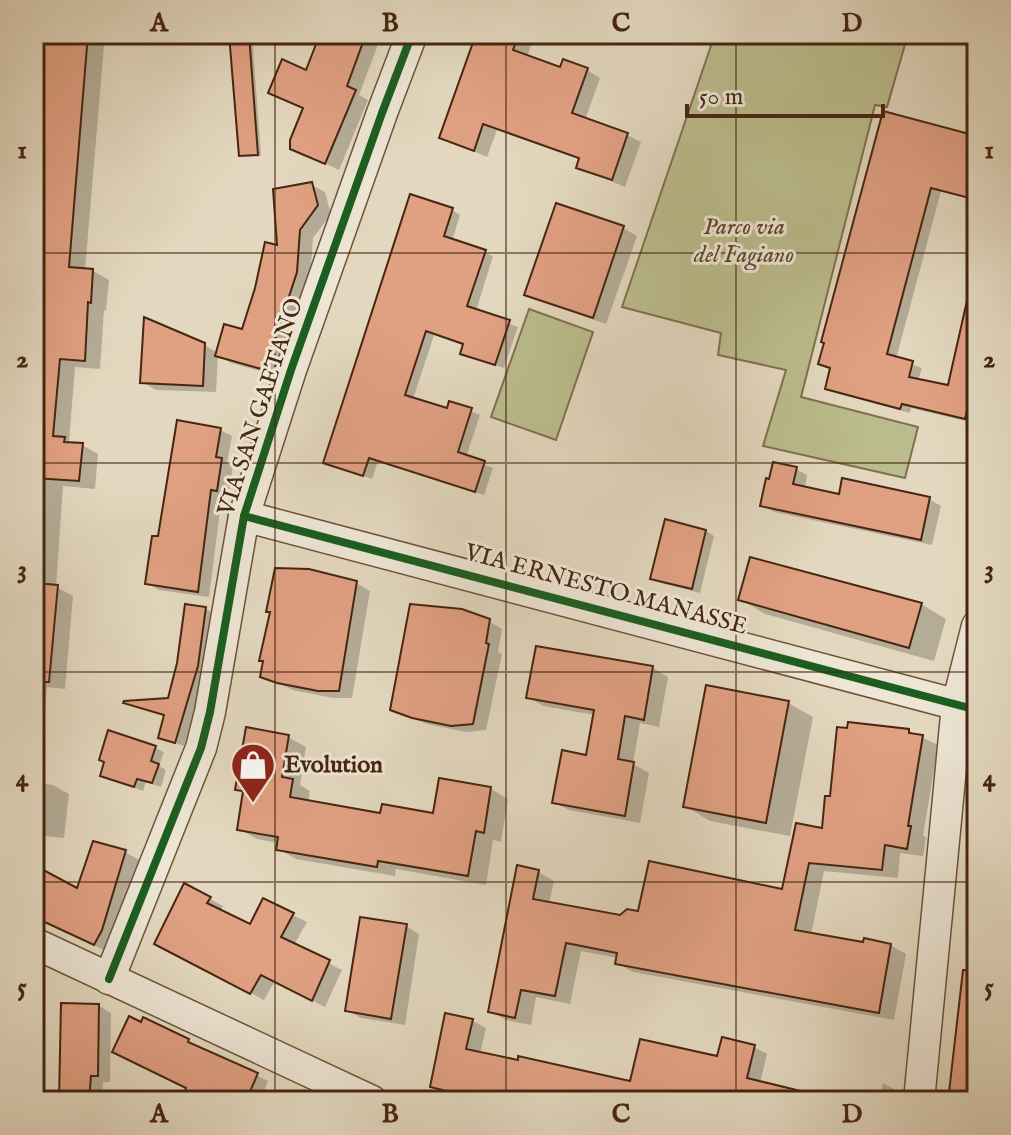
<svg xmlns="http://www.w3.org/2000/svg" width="1011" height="1135" viewBox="0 0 1011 1135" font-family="'IM FELL English',serif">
  <rect width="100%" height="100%" fill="#e3d8bf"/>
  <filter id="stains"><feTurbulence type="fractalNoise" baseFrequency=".0025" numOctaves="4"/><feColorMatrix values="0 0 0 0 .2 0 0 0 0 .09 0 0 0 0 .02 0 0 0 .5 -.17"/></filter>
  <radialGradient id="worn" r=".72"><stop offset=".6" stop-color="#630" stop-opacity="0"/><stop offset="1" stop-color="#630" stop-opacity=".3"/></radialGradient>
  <!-- green -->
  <g fill="#bbbc8d" stroke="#80714f" stroke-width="2">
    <polygon points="715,34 908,34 887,107 875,105 801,397 918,427 905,478 763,446 786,370 718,355 721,333 622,307"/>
    <polygon points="529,309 593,332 556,440 491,417"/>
  </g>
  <!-- shadow -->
  <g fill="#0003">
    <polygon points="37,34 105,34 85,270 93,271 109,280 106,311 104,310 100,369 75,367 69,442 82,445 98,454 95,489 63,486 56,587 73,596 65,689 47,687 38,783 53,785 69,794 64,838 34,835 34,74"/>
    <polygon points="231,34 252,34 261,156 245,157 241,155"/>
    <polygon points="322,34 382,34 359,95 368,100 339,170 292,148 305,109 308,72"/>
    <polygon points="478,34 535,34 527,57 561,69 587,70 600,78 585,120 627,135 641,142 625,187 578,167 581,160 497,130 487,157 441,137"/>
    <polygon points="884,113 977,138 977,201 941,191 896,359 922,368 918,381 950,387 977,267 977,411 974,423 911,408 910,413 836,393 827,388 831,369 820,364"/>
    <polygon points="311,185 325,192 331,214 313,238 310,280 278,376 231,363 218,355 216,392 156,390 142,382 204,345 218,353 243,331 279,248"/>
    <polygon points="452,210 460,215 452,241 493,256 476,311 518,327 504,368 471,358 463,353 465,345 434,335 413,399 448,411 451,403 480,415 466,457 493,468 484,495 378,461 372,479 326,462"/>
    <polygon points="623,228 637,236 606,324 540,301 526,294"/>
    <polygon points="220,430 232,436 227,463 233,466 228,496 222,495 209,597 159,590 147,583 160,539"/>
    <polygon points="796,469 807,475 805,488 840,496 929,499 941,506 932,545 774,512 762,505"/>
    <polygon points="666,522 706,531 714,536 700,593 661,583 653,578"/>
    <polygon points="356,583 370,591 352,698 333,698 293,690 262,676 265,662 261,660"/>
    <polygon points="740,599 921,604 946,619 934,661 765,614"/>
    <polygon points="206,609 214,614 206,671 184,746 160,737 166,716 126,702 170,700"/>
    <polygon points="489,621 502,629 498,652 502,654 486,730 466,732 427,724 392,709"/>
    <polygon points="538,648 653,668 668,677 659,727 640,723 633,764 649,773 640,823 569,810 554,802 588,757 595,715 543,706 528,697"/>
    <polygon points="788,703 813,717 790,836 710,821 685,806"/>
    <polygon points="909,731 938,745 923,836 926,837 923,856 900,853 898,878 824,871 811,935 865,945 890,945 906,954 894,1020 633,972 617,963 618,958 581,951 570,1004 536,997 531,1025 506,1020 490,1011 538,872 554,881 549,904 620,917 784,891 823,831 832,799"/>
    <polygon points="288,737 306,747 300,785 310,791 308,803 382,816 434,815 440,780 491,789 508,799 501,842 493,840 486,885 396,869 395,876 296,859 278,849 279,843 257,839 239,829 245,794 237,789"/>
    <polygon points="155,748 164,752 159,766 166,770 161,787 146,782 143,791 102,775 106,762"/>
    <polygon points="125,852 143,862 113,954 34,917 34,868 78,891"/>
    <polygon points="210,899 223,906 220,912 251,926 264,901 307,922 294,945 342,970 325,1007 275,981 264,1000 170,951"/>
    <polygon points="977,909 977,957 971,954 972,935"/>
    <polygon points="406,926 419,934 405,1025 361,1018 347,1010"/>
    <polygon points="99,1006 111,1013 110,1082 103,1082 102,1101 34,1101 34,1099 61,1100"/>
    <polygon points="447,1015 473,1021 486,1028 480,1054 632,1083 754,1047 767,1054 760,1083 811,1096 820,1101 477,1101 445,1093 432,1086"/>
    <polygon points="188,1041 268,1081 262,1096 266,1099 265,1101 185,1101 189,1088"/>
    <polygon points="883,1083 894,1089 901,1101 879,1101"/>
  </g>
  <!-- building -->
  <g fill="#e0a082" stroke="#462611" stroke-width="2">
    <polygon points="35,34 88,34 69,267 93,269 91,303 88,302 85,361 60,359 53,436 65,437 64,442 83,443 79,481 34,478"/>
    <polygon points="229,34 249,34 258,155 239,156"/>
    <polygon points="320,34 366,34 347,86 356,90 325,164 290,149 290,140 303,108 268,93 282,59 306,70"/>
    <polygon points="476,34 519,34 513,50 560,67 563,59 588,68 572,113 628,133 612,180 576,168 579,158 483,124 474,151 439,138"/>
    <polygon points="883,111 977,136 977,200 931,188 887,354 913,361 909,377 948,385 968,296 977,297 977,368 965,419 902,404 900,409 825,389 830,368 818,364 824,343 821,342"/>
    <polygon points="312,182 318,205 300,230 297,272 265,370 215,356 224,324 242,329 255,288 265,242 277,245 273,189"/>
    <polygon points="410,194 453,208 444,236 486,250 467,306 510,320 495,365 460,354 463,344 426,331 405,395 447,408 449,401 472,408 458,452 485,461 475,492 369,458 363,476 323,463"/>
    <polygon points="556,203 624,226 593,318 524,295"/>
    <polygon points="144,317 205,343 203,386 140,383"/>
    <polygon points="177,420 221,428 216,457 222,458 217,491 211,490 198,592 145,584 152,536 158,536"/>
    <polygon points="773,462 797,467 793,484 839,494 842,478 930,497 921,540 760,506 766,478 769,479"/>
    <polygon points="665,519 706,530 692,589 650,579"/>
    <polygon points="750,557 922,603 909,648 738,600"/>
    <polygon points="275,568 309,569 357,581 339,691 318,691 277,683 260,677 263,661 259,661 270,612 266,612"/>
    <polygon points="34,583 58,585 49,682 34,682"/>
    <polygon points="185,604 206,607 198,666 175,743 158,738 164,715 123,703 124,701 168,698 177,663"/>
    <polygon points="410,604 462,609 490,619 486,643 489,644 473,724 451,726 412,718 390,710"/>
    <polygon points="536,646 653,666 644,720 625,716 618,759 634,762 625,816 552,803 562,750 586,755 594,710 526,698"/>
    <polygon points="706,685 789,701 766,823 683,807"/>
    <polygon points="848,722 909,729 909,733 923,735 908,826 911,826 907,849 885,845 882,870 809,863 795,930 863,942 864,938 891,944 879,1013 615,964 617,953 566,943 555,996 521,990 515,1018 488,1012 517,865 539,870 533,899 620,915 627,909 638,911 649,861 782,889 796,823 822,828 825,796 830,796 837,727 847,728"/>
    <polygon points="246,727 289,735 282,777 293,779 290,797 380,813 382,804 433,813 439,778 491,787 484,833 476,831 468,876 378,861 377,867 276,850 278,837 237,830 243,791 235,790"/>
    <polygon points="108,730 156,746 151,761 159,764 152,783 137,779 134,787 100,776 104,762 99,760"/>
    <polygon points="93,841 126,850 102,930 94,945 34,917 34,865 77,888"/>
    <polygon points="184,883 211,897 207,903 250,924 263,898 294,913 281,937 330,960 312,1001 261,975 250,994 154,944"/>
    <polygon points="360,917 407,924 391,1019 345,1011"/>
    <polygon points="963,970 977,971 977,1101 948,1101"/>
    <polygon points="61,1003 99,1004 98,1076 91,1076 89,1101 59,1101"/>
    <polygon points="445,1013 473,1019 466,1049 518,1060 518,1056 630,1081 640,1039 717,1056 722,1037 755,1045 747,1078 809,1093 808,1101 509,1101 485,1096 485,1100 430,1087"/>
    <polygon points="129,1016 141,1022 143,1017 189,1039 188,1042 258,1073 246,1101 180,1101 186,1088 112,1052"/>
  </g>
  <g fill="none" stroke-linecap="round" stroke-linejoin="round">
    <!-- minor casing -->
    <g stroke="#6d523c" stroke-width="33">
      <g id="minor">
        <polyline points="244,516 977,710"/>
        <polyline points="34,943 372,1101"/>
        <polyline points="109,979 201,748 210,712 244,516 291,370 382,113 412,34"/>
        <polyline points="919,1101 957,705 977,626"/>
      </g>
    </g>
    <!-- minor -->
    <use href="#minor" stroke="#ede6d5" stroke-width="30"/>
    <!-- cycleway casing -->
    <g stroke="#ede6d5" stroke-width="13">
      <g id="cycleway">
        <polyline points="244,516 977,710"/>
        <polyline points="109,979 201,748 210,712 244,516 291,370 382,113 412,34"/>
      </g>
    </g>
    <!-- cycleway -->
    <use href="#cycleway" stroke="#1b5e20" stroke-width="8"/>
  </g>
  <!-- grid -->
  <path fill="none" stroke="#462611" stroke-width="2" stroke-opacity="0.55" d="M275 34V1101M506 34V1101M736 34V1101M34 253H977M34 463H977M34 672H977M34 882H977"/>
  <!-- icons -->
  <defs>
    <g id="shop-pin" transform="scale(2.3)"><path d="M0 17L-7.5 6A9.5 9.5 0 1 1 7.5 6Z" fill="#8f2418" stroke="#ede6d5"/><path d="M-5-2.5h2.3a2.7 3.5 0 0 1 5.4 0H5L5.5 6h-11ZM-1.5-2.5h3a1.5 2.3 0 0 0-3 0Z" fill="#fff"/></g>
  </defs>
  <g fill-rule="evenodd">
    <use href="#shop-pin" x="253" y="765"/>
  </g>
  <g text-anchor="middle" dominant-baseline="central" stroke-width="6" stroke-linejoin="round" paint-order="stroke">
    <!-- park labels -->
    <g font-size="24" font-style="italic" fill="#5d442a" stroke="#ede6d5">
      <text x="744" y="227">Parco via<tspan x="744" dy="28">del Fagiano</tspan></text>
    </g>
    <!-- street labels -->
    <g font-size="24" fill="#462611" stroke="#ede6d5">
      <text transform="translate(261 407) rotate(-72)">VIA SAN GAETANO</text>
      <text transform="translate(606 590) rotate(15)">VIA ERNESTO MANASSE</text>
    </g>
    <!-- poi labels -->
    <g font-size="24" font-weight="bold" fill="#462611" stroke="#ede6d5" text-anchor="start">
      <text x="284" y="765">Evolution</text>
    </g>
  </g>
  <!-- margin -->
  <rect width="1011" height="1135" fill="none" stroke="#e3d8bf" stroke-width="88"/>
  <!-- scale -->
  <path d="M687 104v12h196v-12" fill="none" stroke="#462611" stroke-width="4"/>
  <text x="699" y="104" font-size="24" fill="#462611" stroke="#ede6d5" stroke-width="6" paint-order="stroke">50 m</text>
  <rect x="44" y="44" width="923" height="1047" fill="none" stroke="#462611" stroke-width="3"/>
  <g font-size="26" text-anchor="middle" font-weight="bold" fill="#462611">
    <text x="159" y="31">A</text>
    <text x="390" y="31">B</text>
    <text x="621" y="31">C</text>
    <text x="852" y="31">D</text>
    <text x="22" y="158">1</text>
    <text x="989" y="158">1</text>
    <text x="22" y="367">2</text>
    <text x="989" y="367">2</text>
    <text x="22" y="577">3</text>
    <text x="989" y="577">3</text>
    <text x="22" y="786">4</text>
    <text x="989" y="786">4</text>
    <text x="22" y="995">5</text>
    <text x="989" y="995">5</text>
    <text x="159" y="1122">A</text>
    <text x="390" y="1122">B</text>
    <text x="621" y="1122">C</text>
    <text x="852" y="1122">D</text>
  </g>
  <rect width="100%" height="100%" filter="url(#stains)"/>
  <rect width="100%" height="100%" fill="url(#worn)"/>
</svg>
